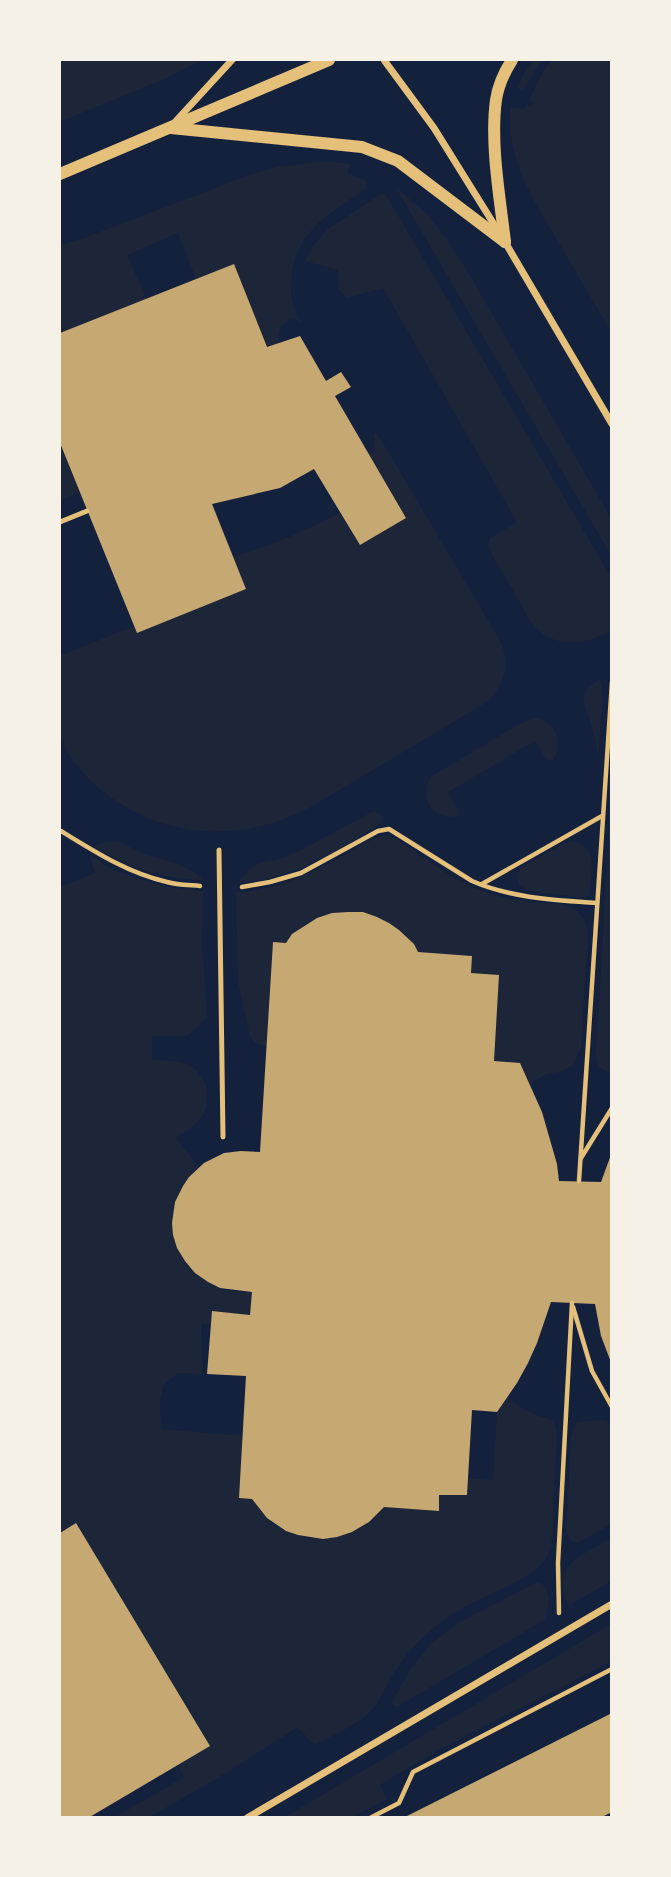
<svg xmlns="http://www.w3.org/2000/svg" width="671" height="1877" viewBox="0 0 671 1877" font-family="Commissioner,sans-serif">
  <rect width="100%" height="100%" fill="#14213d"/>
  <!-- green -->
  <g fill="#1d2539">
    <polygon points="60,60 203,60 164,79 60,122"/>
    <polygon points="533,60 542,60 523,90 518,89 521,79"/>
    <path d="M551 60H611V332C595 304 578 276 562 248 536 204 505 160 511 107L525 109 527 104 531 106 532 102 529 100 544 70Z"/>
    <path d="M326 161 350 164 347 173 365 180 367 188C331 213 294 231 291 281 290 296 293 311 302 323L294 319C281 322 276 331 279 343L267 347 234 264 196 279 178 233 127 255 147 300 60 333V245L81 239 255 173 278 167Z"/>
    <polygon points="396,188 397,188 427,214 445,237 469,274 611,518 611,555"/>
    <path d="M381 194 386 195 611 577V630C589 644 556 650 535 627 526 617 520 602 513 590 504 575 495 561 488 546L490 538 517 522 383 288 347 298 339 290 338 270 305 261 313 246 328 229Z"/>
    <path d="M377 433 501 642C510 666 505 684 487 702L311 807C237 846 156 839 93 783 82 773 62 748 60 735 58 727 60 717 60 708 60 689 60 669 60 649L62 655 134 626 137 633 246 589 233 557C270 546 306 531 340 513L360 545 405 518 369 455 374 451 375 438 373 435Z"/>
    <polygon points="60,444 79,492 60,501 60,443"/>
    <path d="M600 679 603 696 598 755C596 746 595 736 592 727 586 704 574 694 600 679Z"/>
    <path d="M536 718C557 723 563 742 553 761L546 759 535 741 448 792 459 812 458 816C432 821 417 797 432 776L523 722Z"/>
    <polygon points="611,800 612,1074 611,1074 599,1067 596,1054"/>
    <path d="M374 811 383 817 381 823C339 851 289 880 238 883L247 871 258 864 283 858 301 850Z"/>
    <path d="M381 836H390L397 839C427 860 458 884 493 895 515 902 541 902 564 905 579 909 586 918 588 933L581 1047 573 1065 562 1071 545 1075 530 1084 520 1063 494 1061 499 975 471 973 472 956 418 952C391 903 319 899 286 943L273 942 267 1046C258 1045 255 1044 250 1037L238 981 236 892C269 891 302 878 331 862 348 853 363 842 381 836Z"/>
    <path d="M568 841C600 844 591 869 590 893L589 896 582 898 526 890 519 885 517 876 520 869 525 865Z"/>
    <path d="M107 842H119L150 856 179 864 197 874 203 880C163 879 128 867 94 846Z"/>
    <path d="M89 855C97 859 104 865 113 869 141 882 171 888 203 891L202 944 207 1017C202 1025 194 1029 187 1036H152V1059C162 1061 175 1060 184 1063 207 1071 214 1099 201 1118 195 1126 184 1132 176 1138L199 1167C159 1204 166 1268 219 1288 229 1291 241 1291 252 1292L250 1315 212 1311 211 1325 201 1324 202 1374 178 1373 164 1384 160 1400 161 1429 243 1436 239 1498 252 1499C259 1508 265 1517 274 1524 302 1543 340 1543 368 1523 374 1519 379 1512 384 1507L439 1511V1495H467L468 1478 493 1480 497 1412 507 1398C522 1410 537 1416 554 1421L557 1433C556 1458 554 1483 553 1508 553 1523 554 1542 547 1556 537 1577 487 1595 466 1606 457 1611 447 1618 439 1624 417 1640 400 1661 387 1685 381 1694 379 1704 370 1712 357 1725 332 1735 315 1745 307 1741 305 1731 296 1728L226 1773 150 1817H115L184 1777 178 1765 210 1746 76 1523 60 1533V887L95 873Z"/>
    <polygon points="602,1420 607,1421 611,1427 611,1524 577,1543 571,1541 566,1533 571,1436 577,1422"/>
    <path d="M611 1538V1581L570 1605C565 1599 563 1594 563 1585 562 1559 593 1550 611 1538Z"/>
    <polygon points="537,1582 545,1586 549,1598 546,1619 397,1707 394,1706 392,1702 411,1668 431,1644 460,1622"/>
    <path d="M611 1624V1662C533 1702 454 1739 380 1785L387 1799 353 1817H285Z"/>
  </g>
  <!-- building -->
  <g fill="#c6a872">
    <polygon points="234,264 267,347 300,336 326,381 341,372 351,387 335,396 406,518 360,545 314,469 280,488 212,504 246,589 137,633 60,443 60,333"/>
    <polygon points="348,912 363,912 377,917 389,923 399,930 414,944 418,952 472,956 471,973 499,975 494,1061 520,1063 542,1112 557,1164 559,1181 601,1182 612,1152 612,1365 601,1336 595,1304 551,1302 537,1343 528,1363 517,1383 497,1412 472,1410 467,1495 439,1495 439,1511 384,1507 369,1522 352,1532 337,1537 323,1539 298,1535 286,1531 267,1518 252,1499 239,1498 246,1376 207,1374 212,1311 250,1315 252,1292 220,1288 208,1282 195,1273 185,1261 177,1248 173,1235 172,1223 175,1202 183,1186 189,1177 204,1163 224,1153 241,1151 260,1152 273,942 286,943 292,934 317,918 332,913"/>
    <polygon points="76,1523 210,1746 88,1818 60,1818 60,1533"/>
    <polygon points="612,1713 612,1812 600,1818 403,1818"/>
  </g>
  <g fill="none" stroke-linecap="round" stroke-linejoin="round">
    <!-- path -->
    <g stroke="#e5c07b" stroke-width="4.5">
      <path d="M61 831C95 852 128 873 167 882 177 885 189 885 200 886"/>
      <polyline points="482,884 602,816"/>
      <path d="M242 887 270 882 301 873 378 831 389 829 472 881C511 898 554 900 597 903"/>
      <polyline points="581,1158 612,1108"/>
      <polyline points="579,1181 612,682"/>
      <polyline points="573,1307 592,1371 612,1407"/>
      <polyline points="559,1613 558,1563 572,1303"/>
      <polyline points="370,1818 399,1803 413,1772 612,1669"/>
    </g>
    <!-- service -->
    <g stroke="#e5c07b" stroke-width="5">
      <polyline points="60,522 87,511"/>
      <polyline points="219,850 223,1137"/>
    </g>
    <!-- minor -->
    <g stroke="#e5c07b" stroke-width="7">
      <polyline points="384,60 434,128 505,242 612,424"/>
      <polyline points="176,121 232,60"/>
      <polyline points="247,1818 612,1604"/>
    </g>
    <!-- tertiary -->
    <g stroke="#e5c07b" stroke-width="12">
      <polyline points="171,128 362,147 398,161 505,242"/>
      <polyline points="60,174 329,60"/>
      <path d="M505 242C500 198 490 144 496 100 498 86 505 71 512 60"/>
    </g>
  </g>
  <!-- border -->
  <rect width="671" height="1877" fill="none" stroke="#f6f1e7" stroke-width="122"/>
</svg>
